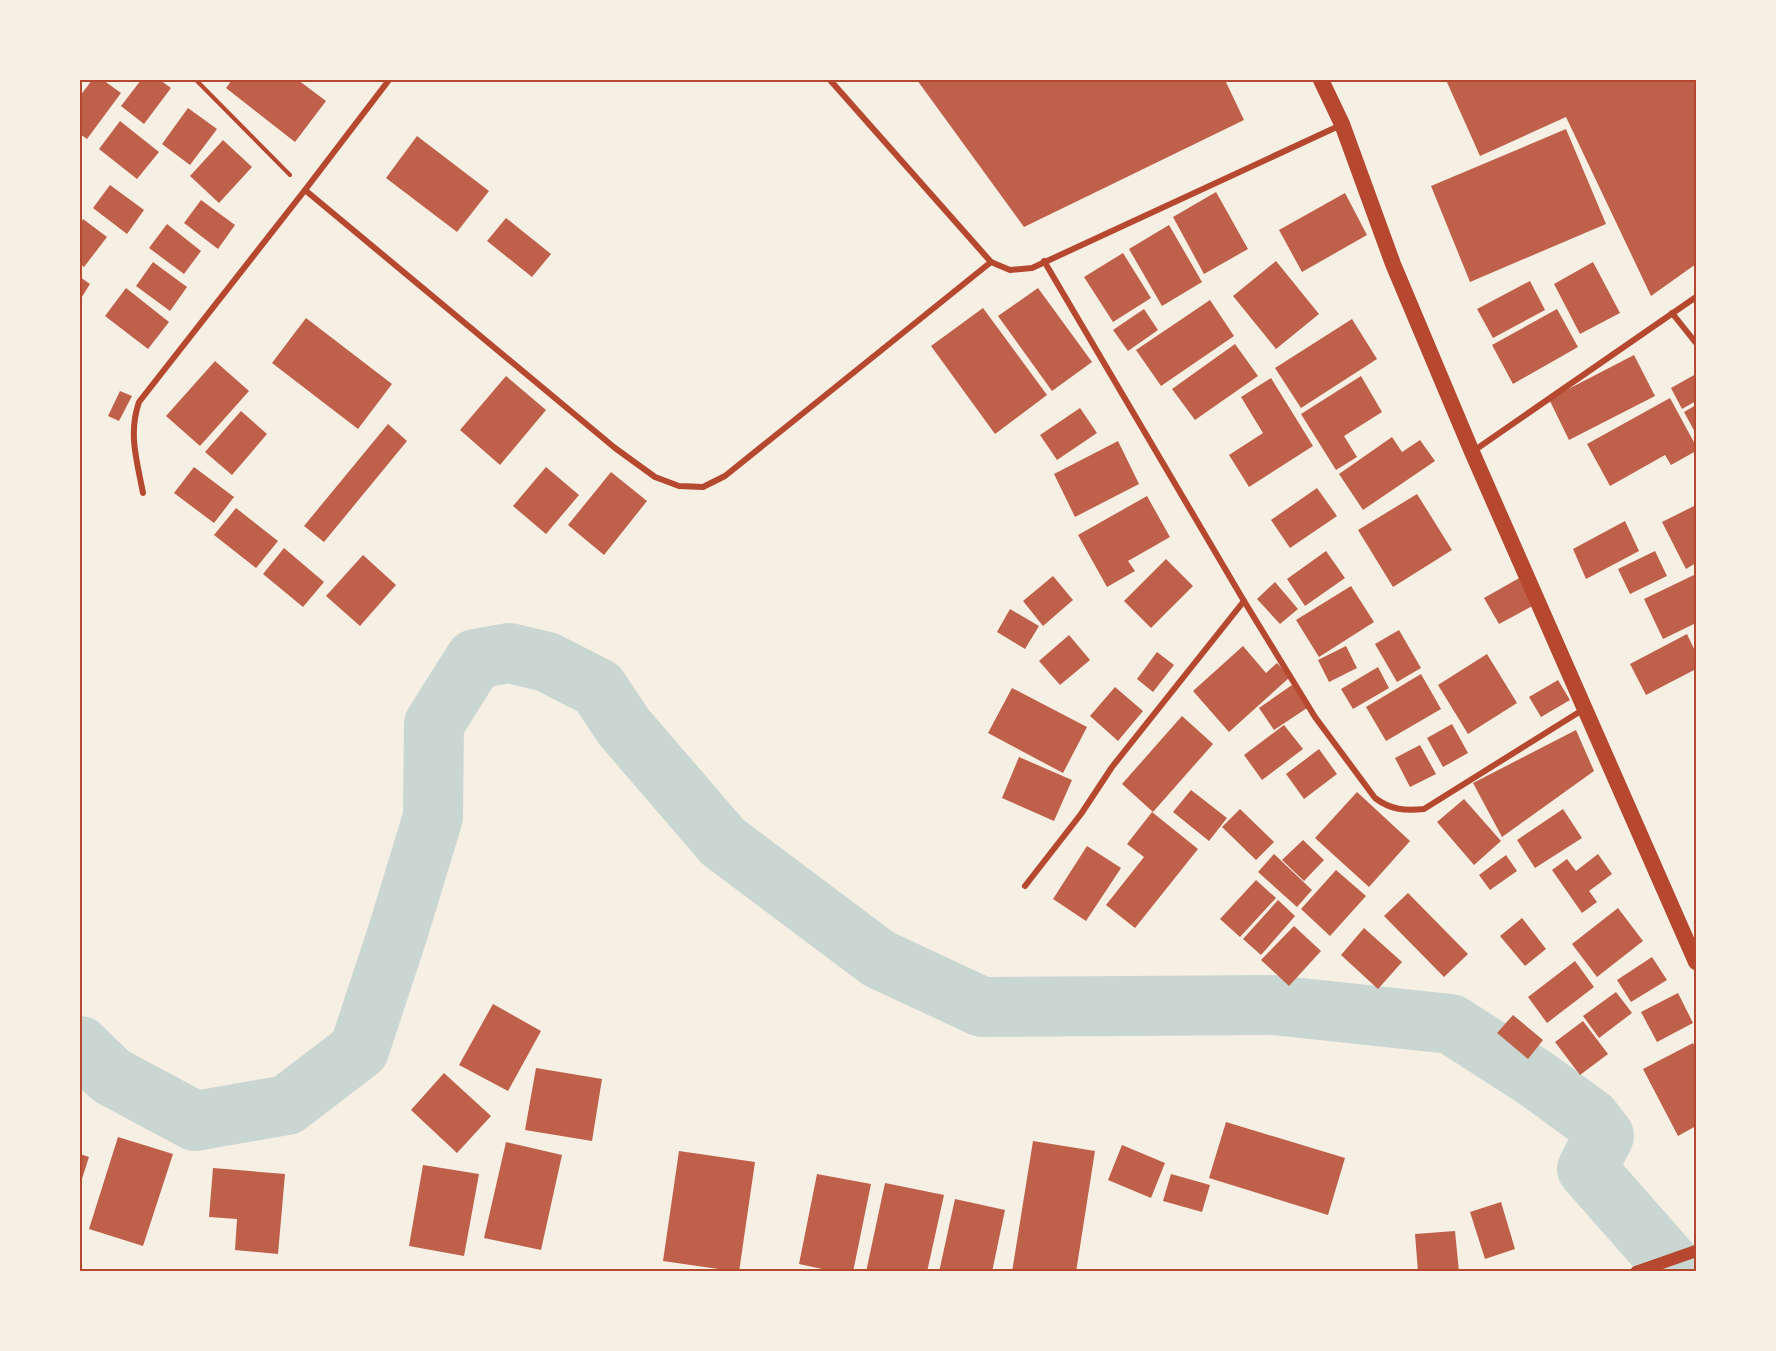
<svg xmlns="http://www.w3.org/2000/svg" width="1776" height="1351" viewBox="0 0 1776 1351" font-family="'Golos Text',sans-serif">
  <rect width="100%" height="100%" fill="#f6efe4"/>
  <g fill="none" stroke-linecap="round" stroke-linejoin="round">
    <!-- river -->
    <polyline stroke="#c9d6d2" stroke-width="60" points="80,1046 111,1076 195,1121 287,1105 359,1050 397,935 433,817 434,724 475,659 509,653 547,662 598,688 624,727 723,842 879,959 982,1007 1273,1005 1451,1024 1535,1078 1590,1118 1604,1136 1587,1169 1675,1269 1675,1272"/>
  </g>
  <!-- building -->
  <g fill="#bf614a">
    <polygon points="92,80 103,80 121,93 87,139 80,134 80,96"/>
    <polygon points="141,80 160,80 171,88 144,124 121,106"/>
    <polygon points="232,80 298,80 326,101 295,142 226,88"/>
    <polygon points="917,80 1225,80 1244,120 1024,227"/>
    <polygon points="1446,80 1696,80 1696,264 1651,296 1566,117 1480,156"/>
    <polygon points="188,108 217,129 190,165 162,144"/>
    <polygon points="120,121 159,152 137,179 99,149"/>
    <polygon points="1566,129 1606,224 1470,282 1431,186"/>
    <polygon points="417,136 489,191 457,232 386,178"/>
    <polygon points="223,140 252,167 219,203 190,176"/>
    <polygon points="110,185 144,210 127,234 93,208"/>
    <polygon points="1216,192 1248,249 1204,274 1173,217"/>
    <polygon points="1345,193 1367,235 1302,272 1279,230"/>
    <polygon points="201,200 235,225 218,249 184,223"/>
    <polygon points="506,218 551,254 532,277 487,241"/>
    <polygon points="83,219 107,237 84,267 80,264 80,225"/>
    <polygon points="167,224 201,251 184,274 149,248"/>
    <polygon points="1169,225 1202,282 1162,306 1129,249"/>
    <polygon points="1123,253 1151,298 1113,322 1084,277"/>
    <polygon points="1276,261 1319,314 1276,349 1233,296"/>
    <polygon points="153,262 187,287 170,311 136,286"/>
    <polygon points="1593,262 1620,313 1580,334 1554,284"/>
    <polygon points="80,277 90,284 80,300"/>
    <polygon points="1530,281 1545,310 1493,338 1477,309"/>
    <polygon points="126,288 169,322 148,349 105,316"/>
    <polygon points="1038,288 1092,362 1052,391 998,316"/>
    <polygon points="1210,300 1234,336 1161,386 1136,350"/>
    <polygon points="983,308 1047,395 995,434 931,346"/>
    <polygon points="1144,309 1158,330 1128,351 1113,330"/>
    <polygon points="1557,309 1578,347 1513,384 1492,345"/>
    <polygon points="306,318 392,384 358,429 272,363"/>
    <polygon points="1352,319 1377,359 1301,408 1275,368"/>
    <polygon points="1235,344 1258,376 1195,420 1172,389"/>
    <polygon points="1634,355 1655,396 1569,440 1549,399"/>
    <polygon points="215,361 249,391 200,446 166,416"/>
    <polygon points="1696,374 1696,401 1682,409 1671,388"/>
    <polygon points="506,376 546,410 500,465 460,430"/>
    <polygon points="1361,376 1382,412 1344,436 1357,457 1336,470 1301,414"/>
    <polygon points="1271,378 1313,446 1249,487 1229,455 1263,433 1241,397"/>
    <polygon points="120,391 132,396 119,421 108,416"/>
    <polygon points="1670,398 1696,446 1696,451 1671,465 1665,455 1610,486 1587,444"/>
    <polygon points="1696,405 1696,434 1684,412"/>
    <polygon points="1080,408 1097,433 1057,460 1040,435"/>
    <polygon points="241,411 267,434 232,475 205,452"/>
    <polygon points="388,424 407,441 324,542 304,526"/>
    <polygon points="1392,437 1402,452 1420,440 1435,461 1363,510 1339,474"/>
    <polygon points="1118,441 1139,484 1075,517 1054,474"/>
    <polygon points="194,467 234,497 214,523 174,493"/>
    <polygon points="546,467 579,495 546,534 513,506"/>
    <polygon points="611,472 647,501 604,555 568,525"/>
    <polygon points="1317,488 1337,516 1290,548 1271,520"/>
    <polygon points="1417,494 1452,550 1393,587 1358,530"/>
    <polygon points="1147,496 1170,537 1128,561 1135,571 1107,587 1078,535"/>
    <polygon points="1696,505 1696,563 1686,569 1662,522"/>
    <polygon points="236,508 278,541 256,568 214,535"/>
    <polygon points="1625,521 1639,551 1586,579 1573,549"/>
    <polygon points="284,548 324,582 303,607 263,574"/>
    <polygon points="1326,551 1345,578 1305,606 1287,579"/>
    <polygon points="1655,551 1667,576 1630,594 1618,569"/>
    <polygon points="363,555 396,585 360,626 326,596"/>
    <polygon points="1166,559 1193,586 1151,628 1124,601"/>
    <polygon points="1696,574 1696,623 1663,639 1644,599"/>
    <polygon points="1053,576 1073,600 1043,626 1023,601"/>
    <polygon points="1521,577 1536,604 1499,624 1484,598"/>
    <polygon points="1275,582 1298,609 1280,624 1257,599"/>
    <polygon points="1351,586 1374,622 1319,657 1296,620"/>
    <polygon points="1010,609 1039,626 1025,649 997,632"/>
    <polygon points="1399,630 1421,668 1397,682 1375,644"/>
    <polygon points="1687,634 1696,653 1696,669 1646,695 1630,664"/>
    <polygon points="1069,635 1090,660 1060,685 1039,661"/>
    <polygon points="1243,646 1266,673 1277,663 1290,677 1229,732 1193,691"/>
    <polygon points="1346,646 1357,668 1329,682 1318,660"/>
    <polygon points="1157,652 1174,665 1153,692 1137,679"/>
    <polygon points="1487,654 1517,703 1468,734 1438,685"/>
    <polygon points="1378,667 1389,688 1353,709 1341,689"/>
    <polygon points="1421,674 1441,709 1386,741 1366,707"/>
    <polygon points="1558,680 1570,700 1541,717 1529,697"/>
    <polygon points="1292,685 1307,708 1274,730 1259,708"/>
    <polygon points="1115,687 1143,711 1118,741 1090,716"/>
    <polygon points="1012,688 1087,727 1063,773 988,733"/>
    <polygon points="1182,716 1213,744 1153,812 1122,784"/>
    <polygon points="1452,724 1468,753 1443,767 1427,738"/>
    <polygon points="1284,725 1303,749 1262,780 1244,755"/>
    <polygon points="1576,730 1594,771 1502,837 1473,783"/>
    <polygon points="1420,745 1436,774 1410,787 1395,758"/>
    <polygon points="1319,749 1337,774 1304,799 1286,774"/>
    <polygon points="1019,757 1072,780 1054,821 1002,798"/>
    <polygon points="1191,790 1227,818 1209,841 1173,812"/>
    <polygon points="1357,792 1410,841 1369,887 1315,838"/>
    <polygon points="1464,799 1501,841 1474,865 1437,822"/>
    <polygon points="1240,809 1274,842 1256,860 1222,827"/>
    <polygon points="1563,809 1582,838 1535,868 1517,840"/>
    <polygon points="1152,812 1198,849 1135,928 1106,905 1144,857 1127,844"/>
    <polygon points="1303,840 1324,860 1304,881 1282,860"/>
    <polygon points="1087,846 1121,868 1086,921 1053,899"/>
    <polygon points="1274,854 1312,890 1297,907 1258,872"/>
    <polygon points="1598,854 1612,874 1589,891 1597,902 1582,913 1552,870 1567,859 1576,871"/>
    <polygon points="1506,855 1517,871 1490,890 1479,875"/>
    <polygon points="1336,870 1366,896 1330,936 1301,909"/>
    <polygon points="1256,880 1276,898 1240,937 1220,919"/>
    <polygon points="1408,893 1468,954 1444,977 1384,916"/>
    <polygon points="1278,900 1295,916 1261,955 1243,939"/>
    <polygon points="1618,908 1643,941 1597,977 1572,944"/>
    <polygon points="1522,918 1546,949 1525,966 1500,936"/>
    <polygon points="1294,926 1321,951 1289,986 1261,960"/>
    <polygon points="1364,928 1402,962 1378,989 1341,955"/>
    <polygon points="1652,957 1667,980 1631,1002 1617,980"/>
    <polygon points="1575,961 1594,987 1547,1023 1528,997"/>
    <polygon points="1616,992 1632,1013 1599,1038 1583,1016"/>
    <polygon points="1678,993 1693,1023 1657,1042 1641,1012"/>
    <polygon points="493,1004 541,1031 508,1091 459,1065"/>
    <polygon points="1513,1015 1543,1040 1528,1059 1497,1033"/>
    <polygon points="1583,1021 1608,1054 1580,1075 1555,1042"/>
    <polygon points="1693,1043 1696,1050 1696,1126 1678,1136 1643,1069"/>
    <polygon points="536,1068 602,1079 592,1141 525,1130"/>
    <polygon points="444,1073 491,1116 457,1153 411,1110"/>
    <polygon points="1226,1122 1345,1158 1328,1215 1209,1178"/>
    <polygon points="118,1137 173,1154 143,1246 89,1229"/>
    <polygon points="1033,1141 1095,1151 1076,1272 1012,1272"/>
    <polygon points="506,1142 562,1155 541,1250 484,1238"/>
    <polygon points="1122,1145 1165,1163 1151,1198 1108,1180"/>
    <polygon points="679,1151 755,1162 739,1272 663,1261"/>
    <polygon points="80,1154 89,1157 80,1185"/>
    <polygon points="423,1165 479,1174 464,1256 409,1246"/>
    <polygon points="213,1168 285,1174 278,1254 235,1250 237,1219 209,1217"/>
    <polygon points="817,1174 871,1184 853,1272 836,1272 799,1264"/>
    <polygon points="1171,1174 1210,1185 1202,1212 1163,1201"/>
    <polygon points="885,1183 944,1195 927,1272 866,1272"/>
    <polygon points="955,1199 1005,1210 992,1272 939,1272"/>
    <polygon points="1501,1202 1515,1249 1485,1259 1470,1212"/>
    <polygon points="1455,1231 1459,1272 1418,1272 1415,1234"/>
  </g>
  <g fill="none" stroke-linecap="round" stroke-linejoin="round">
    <!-- path -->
    <polyline stroke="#b5482f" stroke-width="4" points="196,80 290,175"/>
    <!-- minor -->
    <g stroke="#b5482f" stroke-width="6">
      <polyline points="389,80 305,190 615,448 655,477 679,486 703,487 725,476 991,262"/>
      <polyline points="830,80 991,262 1010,270 1032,268 1341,125"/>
      <path d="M1044 261 1244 601 1315 717 1375 798C1391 810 1405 811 1424 809L1584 709"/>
      <polyline points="1672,313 1696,343"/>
      <polyline points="1472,452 1696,297"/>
      <path d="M143 493C137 461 128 434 139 402L305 190"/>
      <polyline points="1025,886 1081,814 1112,767 1244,601"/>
    </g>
    <!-- secondary -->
    <polyline stroke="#b5482f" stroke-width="12" points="1636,1272 1696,1251"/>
    <!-- trunk -->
    <polyline stroke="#b5482f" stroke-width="16" points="1321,80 1342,124 1393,264 1472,452 1696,962"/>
  </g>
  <!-- border -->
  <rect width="1776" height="1351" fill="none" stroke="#f6efe4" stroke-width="162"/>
  <rect x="81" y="81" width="1614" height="1189" fill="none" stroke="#b5482f" stroke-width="2"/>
</svg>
